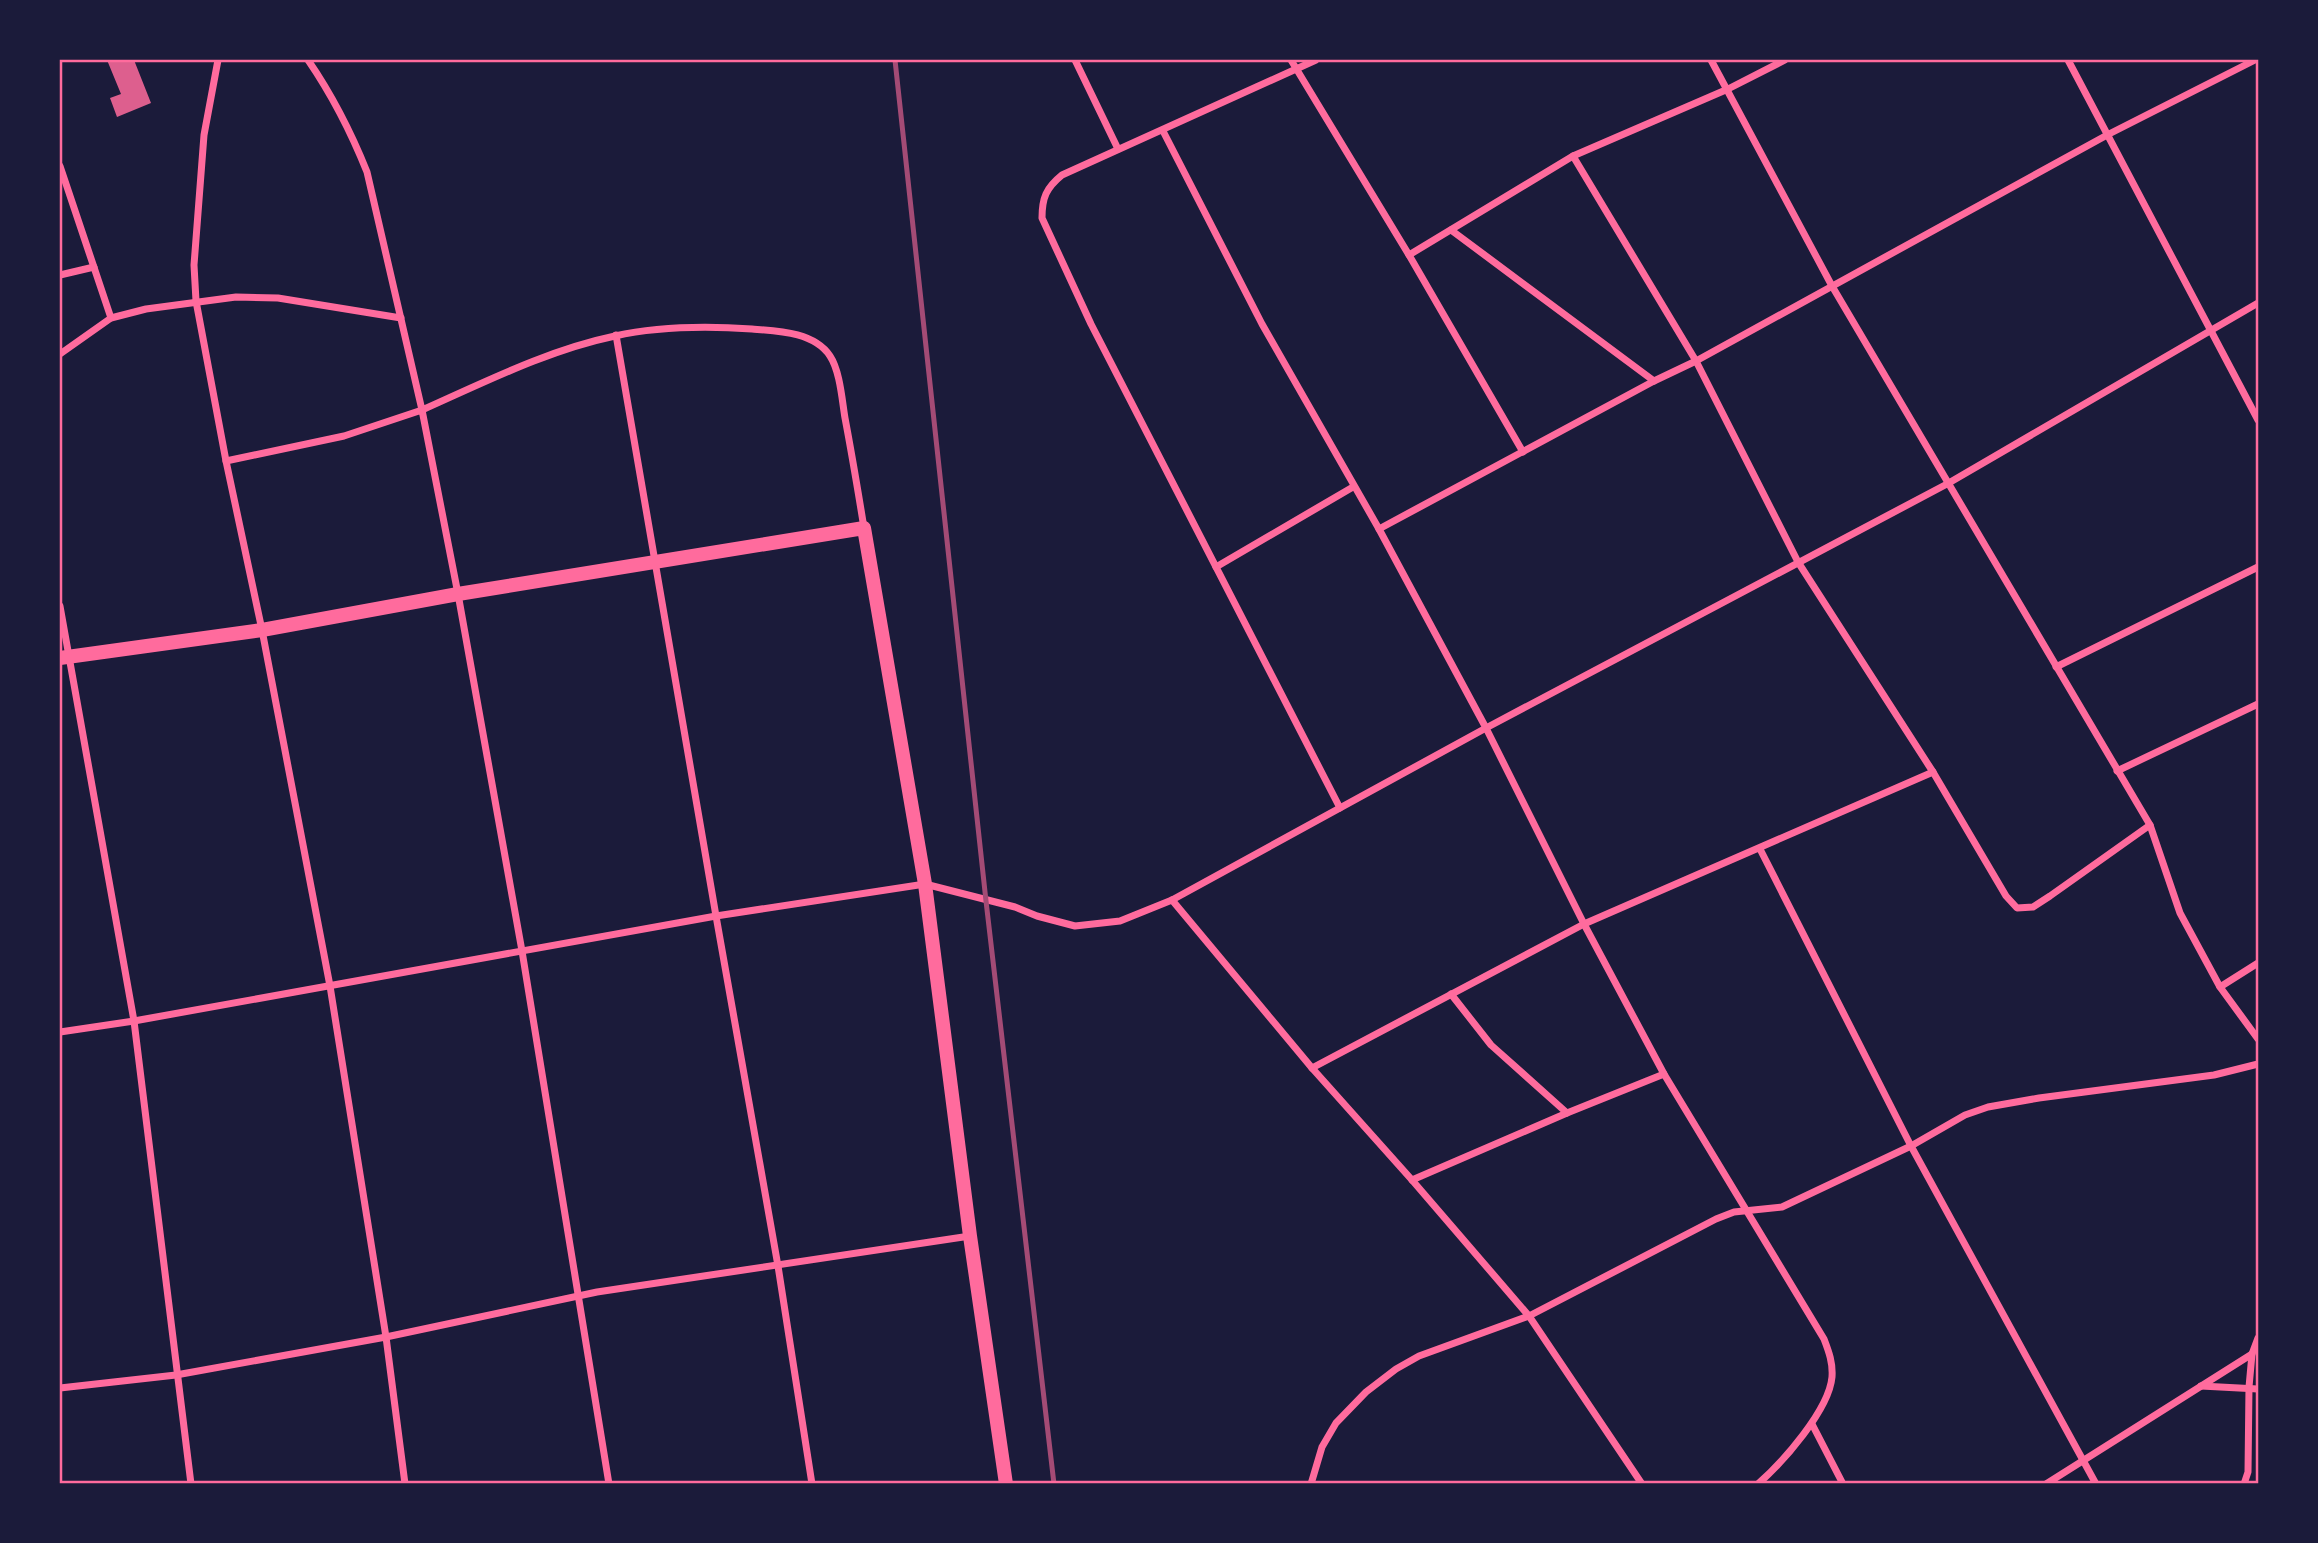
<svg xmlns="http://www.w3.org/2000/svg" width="2318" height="1543" viewBox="0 0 2318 1543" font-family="Poppins,sans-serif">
  <rect width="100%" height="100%" fill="#1b1b3a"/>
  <!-- building -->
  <polygon fill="#dd5f8e" points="107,60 134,60 151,103 117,117 110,98 121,94"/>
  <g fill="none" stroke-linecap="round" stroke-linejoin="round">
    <!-- minor -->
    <g stroke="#ff6b9d" stroke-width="7">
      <polyline points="218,60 204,135 194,265 196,301 226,461 262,630 330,986 386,1337 405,1484"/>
      <path d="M308 60C332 95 351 132 367 172L422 410C485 382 548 350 615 336 660 326 707 326 752 329 778 331 814 332 830 356 840 371 842 400 845 418 852 455 858 491 864 528"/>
      <polyline points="1075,60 1118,149"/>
      <polyline points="1291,60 1409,255 1523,452"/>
      <path d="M1316 60 1062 175C1046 188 1042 198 1042 218L1091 324 1340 808"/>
      <polyline points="1711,60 1832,286 2150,825 2180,913 2220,987 2258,1039"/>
      <polyline points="2068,60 2258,420"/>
      <path d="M1163 131 1262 324 1379 529 1486 728 1584 924 1664 1074 1824 1339C1829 1352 1833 1363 1832 1377 1829 1410 1783 1462 1758 1484"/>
      <polyline points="1573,156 1696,361 1798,562 1933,772 2006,896 2017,908 2033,907 2050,896 2150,825"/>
      <polyline points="60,166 111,318"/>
      <polyline points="1451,230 1654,381"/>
      <polyline points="1409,255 1573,156 1728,89 1785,60"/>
      <polyline points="60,275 94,267"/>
      <polyline points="616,335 716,916 778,1266 812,1484"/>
      <polyline points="60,354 111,318 146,309 236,297 278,298 401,318"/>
      <polyline points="226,461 344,436 422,410 458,594 522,951 609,1484"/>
      <polyline points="1379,529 1654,381 1696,361 2109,134 2255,60"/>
      <polyline points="1216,567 1353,487"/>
      <polyline points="60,606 134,1021 191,1484"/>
      <polyline points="2056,667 2258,567"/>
      <polyline points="2117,771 2258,704"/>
      <polyline points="1760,849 1911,1146 2096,1484"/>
      <polyline points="1172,900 1312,1068 1412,1180 1529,1316 1642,1484"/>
      <polyline points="2220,987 2258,963"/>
      <polyline points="1451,994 1491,1045 1567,1113"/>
      <polyline points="60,1032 134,1021 716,916 925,884 1015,907 1037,916 1075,926 1120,921 1172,900 1486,728 1947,484 2258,303"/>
      <polyline points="1312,1068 1584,924 1933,772"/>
      <polyline points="1412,1180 1567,1113 1664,1074"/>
      <polyline points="2201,1386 2258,1389"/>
      <polyline points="60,1388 176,1375 386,1337 597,1292 970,1236"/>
      <polyline points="1812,1424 1843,1484"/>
      <polyline points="1311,1484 1322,1447 1336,1423 1366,1392 1396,1369 1419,1356 1529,1316 1716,1219 1734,1212 1782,1207 1911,1146 1965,1115 1988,1107 2039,1098 2214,1075 2258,1064"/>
      <polyline points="2046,1484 2252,1354 2258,1338"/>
      <polyline points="2244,1484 2248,1472 2249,1387 2252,1354"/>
    </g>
    <!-- secondary -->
    <polyline stroke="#ff6b9d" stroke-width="14" points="60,658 262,630 458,594 864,528 925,884 970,1236 1006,1484"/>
    <!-- rail -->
    <polyline stroke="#a44b75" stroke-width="5" points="895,60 986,901 1054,1484"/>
  </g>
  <!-- border -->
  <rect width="2318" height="1543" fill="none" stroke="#1b1b3a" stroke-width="122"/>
  <rect x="61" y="61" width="2196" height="1421" fill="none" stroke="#ff6b9d" stroke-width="2.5"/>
</svg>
